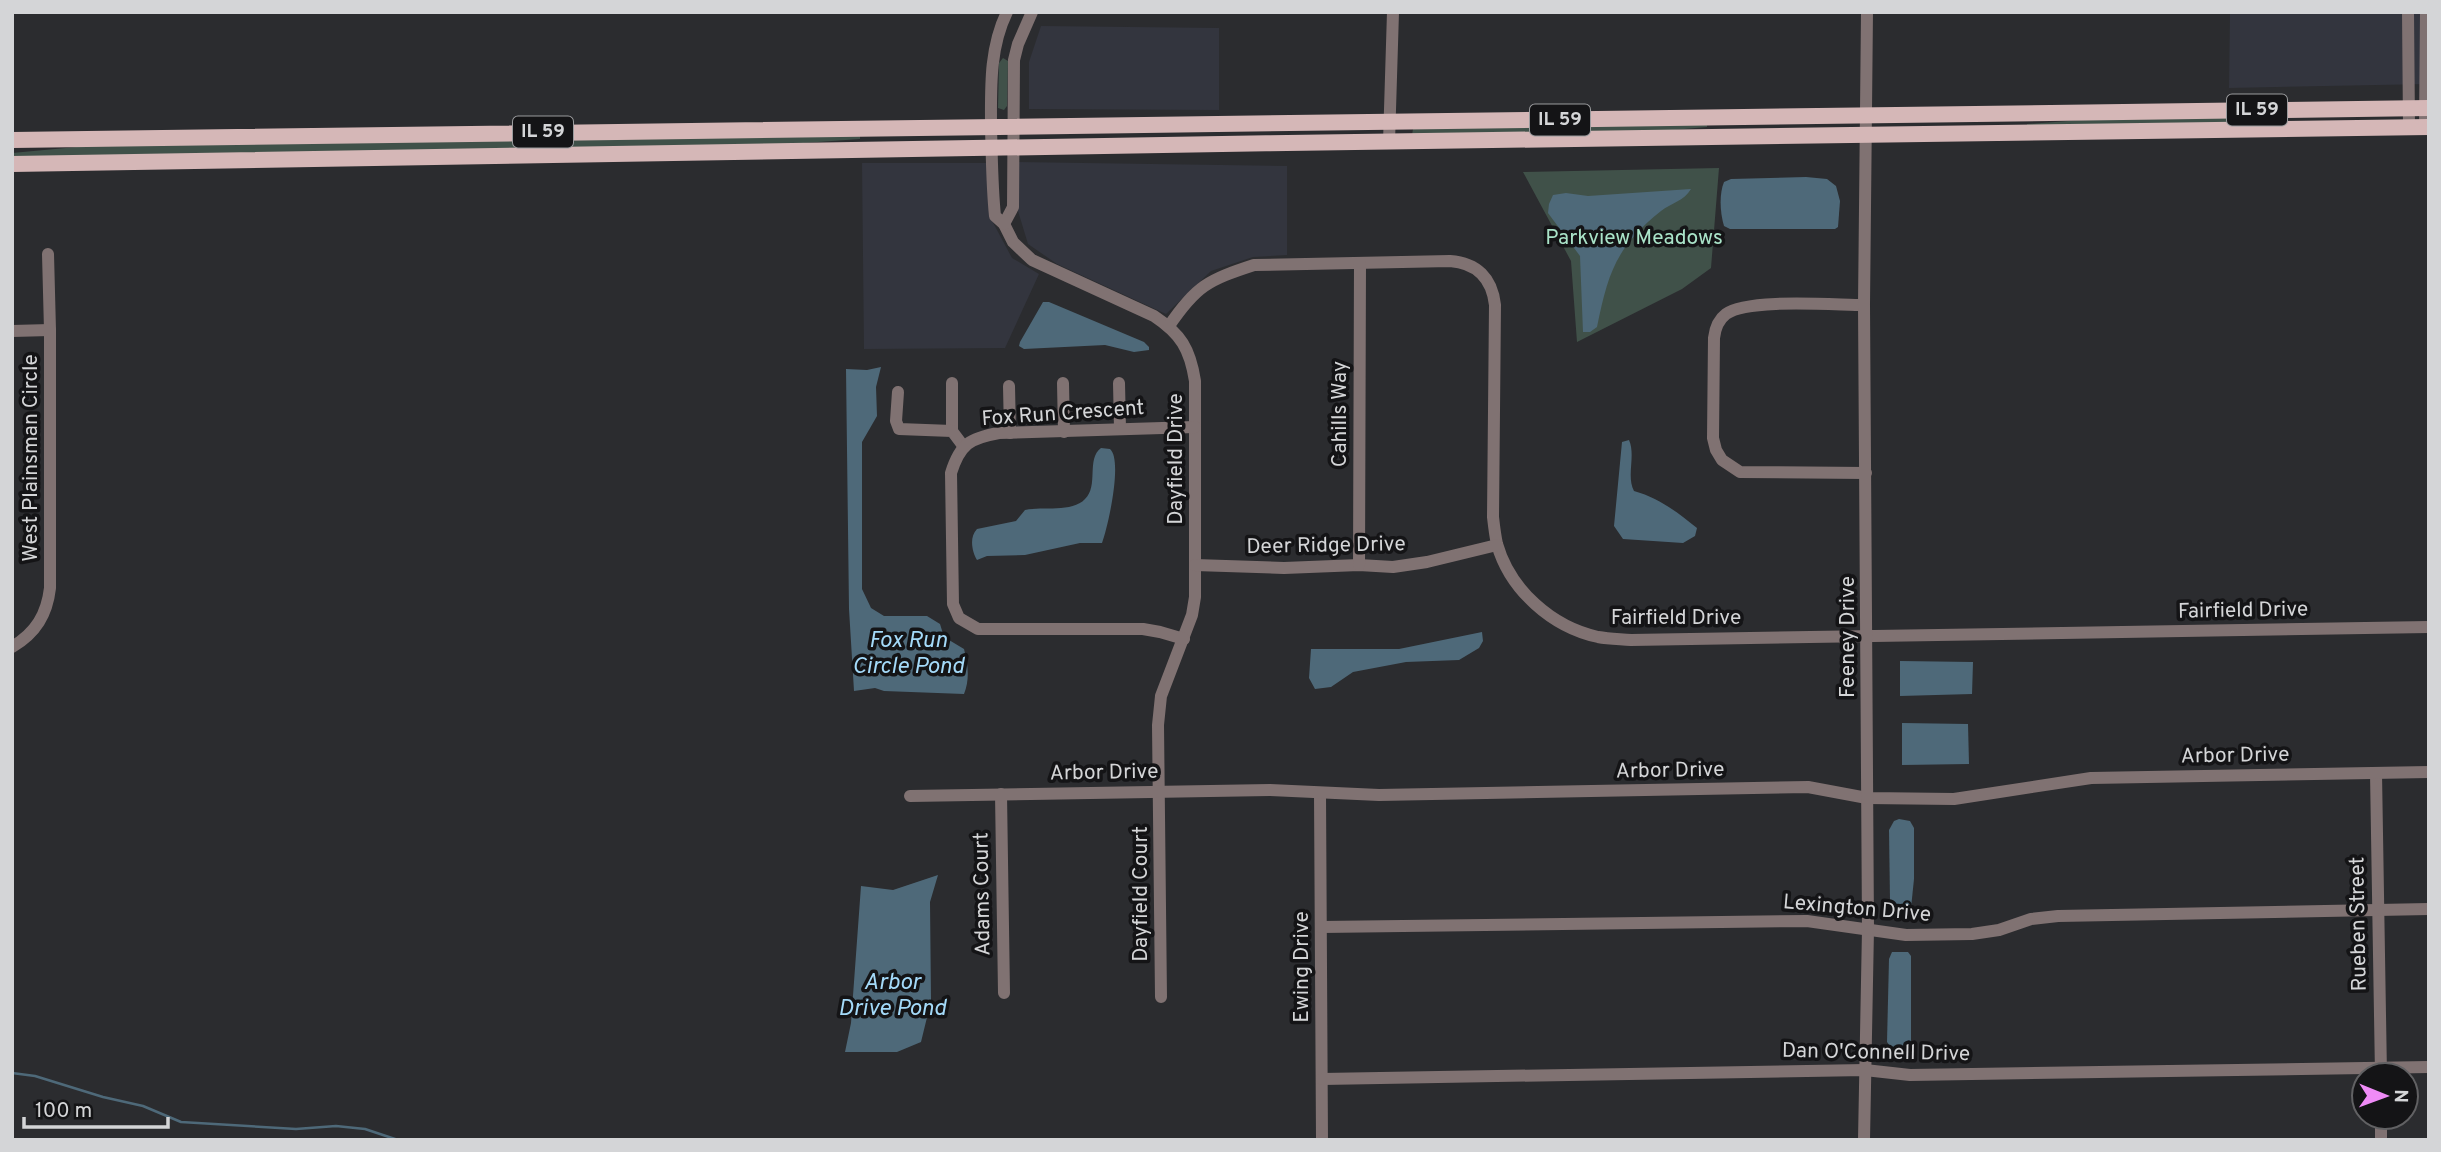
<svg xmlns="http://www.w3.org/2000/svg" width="2441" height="1152" viewBox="0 0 2441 1152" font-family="Overpass,sans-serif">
  <rect width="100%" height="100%" fill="#2b2c2f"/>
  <!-- built -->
  <g fill="#33353e">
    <polygon points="2230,12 2429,12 2429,84 2229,88"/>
    <polygon points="1041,26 1219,28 1219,110 1029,109 1029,62"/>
    <polygon points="1016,162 1287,166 1287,255 1253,257 1211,271 1166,314 1057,264 1028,244 1018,211"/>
    <polygon points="862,163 989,163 990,217 1012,258 1039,274 1005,348 864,349"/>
  </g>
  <!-- green -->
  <g fill="#405149">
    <polygon points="1003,58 1008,61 1007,106 1004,110 998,108 999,63"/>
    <polygon points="2267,117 2267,119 2213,123 2027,126 2027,124 2081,120"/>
    <polygon points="1707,124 1707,127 1650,132 1412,135 1413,129"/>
    <polygon points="860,136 860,139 790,144 626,148 12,158 12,153 98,145"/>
    <polygon points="1719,168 1711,268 1682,289 1577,342 1571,261 1523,172"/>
  </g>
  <!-- water -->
  <g fill="#4e6979">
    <path d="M1806 177 1827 179 1836 186 1840 201 1838 227 1835 229H1730L1724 226C1720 213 1719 194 1724 182L1731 179Z"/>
    <path d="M1691 189C1684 201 1671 203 1661 211 1616 247 1608 273 1597 327L1590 332H1583L1580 256 1548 213 1549 204 1553 195 1566 193 1588 196Z"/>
    <polygon points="1043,302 1049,302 1144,342 1149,347 1149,350 1134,352 1105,345 1024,349 1019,346 1020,342"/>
    <path d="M881 367 876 387 877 416 862 442V589L871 608 884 616H927L940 624 944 637 964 649C968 664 970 679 964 694L884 691 875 688 854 691 849 609 846 369 867 370Z"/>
    <path d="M1629 440C1636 456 1626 476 1634 491 1659 498 1677 512 1697 528L1695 536 1683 543 1623 539 1614 526 1622 442Z"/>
    <path d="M1101 448 1110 449C1123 460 1108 527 1102 543H1080L1025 555 987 556 977 560C972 552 969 537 977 529L1016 521 1025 510C1043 506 1072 513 1085 499 1099 486 1086 459 1101 448Z"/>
    <polygon points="1482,632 1483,641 1479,648 1459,660 1406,662 1353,672 1331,687 1315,689 1309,678 1311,649 1399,649"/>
    <polygon points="1900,661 1973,662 1972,694 1900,696"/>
    <polygon points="1902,723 1968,724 1969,764 1902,765"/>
    <polygon points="1899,819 1910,821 1914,828 1914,879 1911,908 1908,910 1896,909 1890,900 1889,830 1894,821"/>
    <polygon points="938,875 930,902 931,1001 921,1042 897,1052 845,1052 851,1023 861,886 893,890"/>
    <polygon points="1892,952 1908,952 1911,956 1911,1041 1909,1049 1906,1053 1895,1053 1887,1042 1889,959"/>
  </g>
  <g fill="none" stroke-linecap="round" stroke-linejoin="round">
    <!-- stream -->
    <polyline stroke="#4e6979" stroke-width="2.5" points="12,1073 35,1076 103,1097 143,1106 181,1122 296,1129 336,1126 365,1129 398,1140"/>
    <!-- minor -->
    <g stroke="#807272" stroke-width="12">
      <path d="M1007 12C989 49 991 89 991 129 992 159 992 187 995 216L1004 224 1013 242 1032 260 1154 316C1181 334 1190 349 1195 381V597L1192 615 1161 696 1158 725 1161 997"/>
      <polyline points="2408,12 2409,127"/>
      <polyline points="2425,127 2426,12"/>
      <polyline points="1389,142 1393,12"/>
      <polyline points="1004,224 1013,207 1014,60 1018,44 1032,12"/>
      <path d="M1864 305C1835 305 1747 298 1726 314 1718 320 1715 329 1714 338L1713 438 1716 450 1722 460 1740 472 1866 473"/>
      <path d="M1169 326C1196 286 1208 280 1254 265L1450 261C1477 263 1492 278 1495 305L1493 517C1494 526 1495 535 1497 544 1510 590 1552 627 1598 637 1609 639 1620 639 1631 640L2429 627"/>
      <polyline points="12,331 50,330"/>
      <polyline points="952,383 952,431"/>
      <polyline points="1063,383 1064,432"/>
      <polyline points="1119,383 1120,429"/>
      <polyline points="1009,386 1010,433"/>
      <polyline points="898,392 896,421 899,429 952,431 964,447"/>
      <polyline points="1195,565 1284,568 1359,565 1393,567 1427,562 1497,545"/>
      <polyline points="1359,565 1360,263"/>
      <path d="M1184 639 1160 632 1143 629H978L959 618 953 604 951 473C960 444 970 438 999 433L1195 427"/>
      <path d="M12 647C36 633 47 614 50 588V330L48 254"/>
      <polyline points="2376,773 2381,1075"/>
      <polyline points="1001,794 1004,993"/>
      <polyline points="1320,794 1322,1140"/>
      <polyline points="910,796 1270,790 1379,795 1808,787 1867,798 1954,799 2091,778 2429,772"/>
      <polyline points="1321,927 1807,921 1906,935 1972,934 1999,930 2031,919 2058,916 2429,909"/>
      <polyline points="1322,1079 1865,1070 1910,1075 2429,1067"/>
      <polyline points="2381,1117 2381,1140"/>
      <polyline points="1864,1140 1868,929 1864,305 1867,12"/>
    </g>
    <!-- major -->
    <g stroke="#d5b7b7" stroke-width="16">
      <polyline points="12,140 2429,108"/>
      <path d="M12 164C818 152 1623 135 2429 127"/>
    </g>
  </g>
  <g text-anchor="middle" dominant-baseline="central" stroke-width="7" stroke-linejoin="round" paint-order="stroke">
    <!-- shield labels -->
    <g fill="#141416" stroke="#9a9b9d" stroke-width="2">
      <rect x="2227" y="94.5" width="60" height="31" rx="5"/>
      <rect x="1530" y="104.5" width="60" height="31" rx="5"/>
      <rect x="513" y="116.5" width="60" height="31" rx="5"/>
    </g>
    <g font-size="19" font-weight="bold" fill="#d4d5d7">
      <text x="2257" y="110">IL 59</text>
      <text x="1560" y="120">IL 59</text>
      <text x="543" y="132">IL 59</text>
    </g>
    <!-- park labels -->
    <g font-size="21" fill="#aae4c9" stroke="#141416">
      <text x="1634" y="238">Parkview Meadows</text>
    </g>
    <!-- street labels -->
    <g font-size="21" fill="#d4d5d7" stroke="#141416">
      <text transform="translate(1063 414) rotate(-4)">Fox Run Crescent</text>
      <text transform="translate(1340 414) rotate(-90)">Cahills Way</text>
      <text transform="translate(31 458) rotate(-90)">West Plainsman Circle</text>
      <text transform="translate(1176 459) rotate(-90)">Dayfield Drive</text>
      <text transform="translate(1326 546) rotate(-1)">Deer Ridge Drive</text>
      <text transform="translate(2243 611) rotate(-1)">Fairfield Drive</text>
      <text x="1676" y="618">Fairfield Drive</text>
      <text transform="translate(1848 637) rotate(-90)">Feeney Drive</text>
      <text transform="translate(2235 756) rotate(-1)">Arbor Drive</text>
      <text transform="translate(1670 771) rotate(-1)">Arbor Drive</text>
      <text transform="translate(1104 773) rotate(-1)">Arbor Drive</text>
      <text transform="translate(983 894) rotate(-91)">Adams Court</text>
      <text transform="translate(1141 894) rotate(-90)">Dayfield Court</text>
      <text transform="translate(1857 909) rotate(5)">Lexington Drive</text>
      <text transform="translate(2359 924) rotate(-91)">Rueben Street</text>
      <text transform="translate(1302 967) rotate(-90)">Ewing Drive</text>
      <text transform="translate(1876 1053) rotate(1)">Dan O'Connell Drive</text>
    </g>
    <!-- water labels -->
    <g font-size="23" font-style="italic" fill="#a4daf9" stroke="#141416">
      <text x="908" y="641">Fox Run<tspan x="908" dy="26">Circle Pond</tspan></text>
      <text x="892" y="983">Arbor<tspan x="892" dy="26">Drive Pond</tspan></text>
    </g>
  </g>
  <!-- border -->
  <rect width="2441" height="1152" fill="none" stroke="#d4d5d7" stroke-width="28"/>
  <!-- north arrow -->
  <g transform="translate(2385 1096) rotate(91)"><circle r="33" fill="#141416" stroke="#616163" stroke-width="2"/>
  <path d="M0-5L12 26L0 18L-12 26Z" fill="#ef8bf7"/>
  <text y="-10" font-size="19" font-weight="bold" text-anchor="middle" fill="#d4d5d7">N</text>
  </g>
  <!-- scale -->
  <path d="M24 1117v10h144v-10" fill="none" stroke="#d4d5d7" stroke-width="3.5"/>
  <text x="35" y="1117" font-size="21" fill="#d4d5d7" stroke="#141416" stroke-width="5" paint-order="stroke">100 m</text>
</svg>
